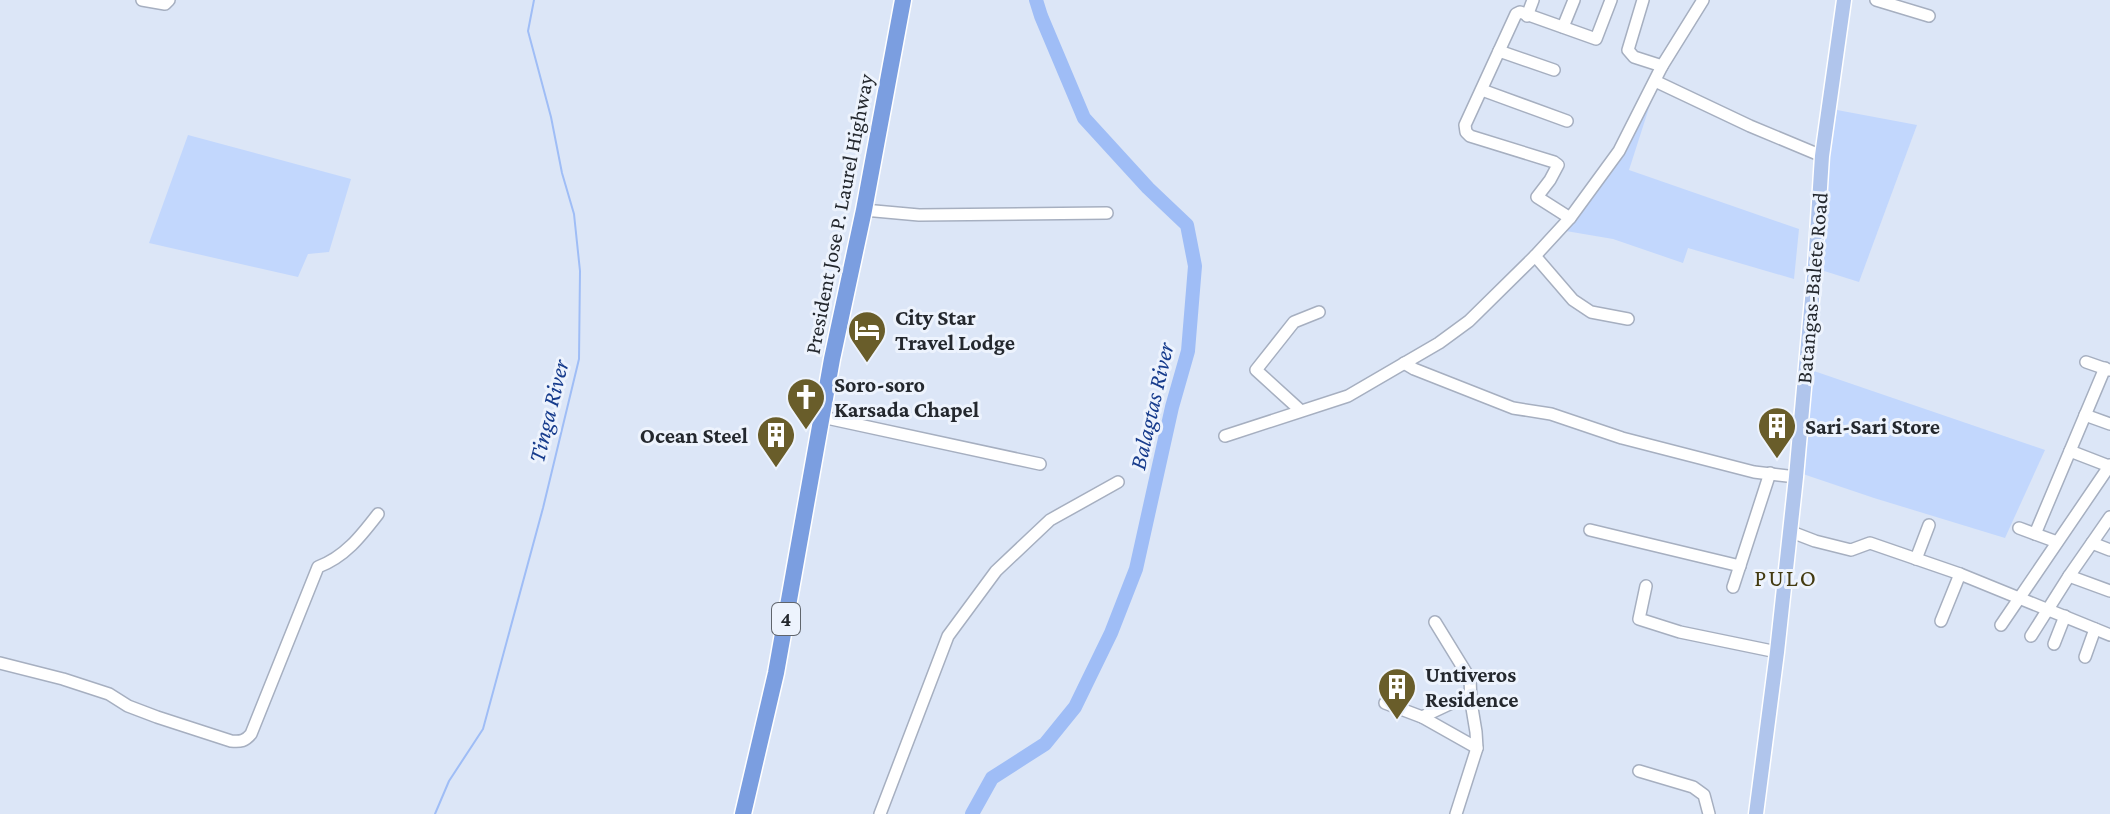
<svg xmlns="http://www.w3.org/2000/svg" width="2110" height="814" viewBox="0 0 2110 814" font-family="'Crimson Pro',serif">
  <rect width="100%" height="100%" fill="#dce6f7"/>
  <!-- green -->
  <g fill="#c2d7fd">
    <path d="M1656 86 1629 170 1799 229 1794 279 1688 248 1683 263 1613 239 1566 231C1603 186 1629 137 1656 86Z"/>
    <polygon points="1837,110 1917,125 1859,282 1821,270 1829,155"/>
    <polygon points="188,135 351,179 329,252 308,254 298,277 149,243"/>
    <polygon points="1811,370 2045,450 2005,538 1874,498 1803,474"/>
  </g>
  <g fill="none" stroke-linecap="round" stroke-linejoin="round">
    <!-- stream -->
    <polyline stroke="#9fbdf6" stroke-width="2" points="435,814 449,781 483,729 543,508 579,359 580,271 574,214 562,173 551,117 528,31 534,0"/>
    <!-- river -->
    <polyline stroke="#9fbdf6" stroke-width="14" points="972,814 992,778 1045,744 1075,707 1111,633 1136,569 1172,407 1188,351 1195,266 1187,225 1148,188 1084,118 1041,16 1036,0"/>
    <!-- minor casing -->
    <g stroke="#a6afc0" stroke-width="14">
      <g id="minor">
        <polyline points="142,0 165,4 169,0"/>
        <polyline points="1643,0 1628,50 1634,57 1662,66"/>
        <polyline points="1876,0 1929,16"/>
        <polyline points="1527,16 1533,0"/>
        <polyline points="1563,27 1574,0"/>
        <polyline points="1499,51 1554,70"/>
        <polyline points="1655,81 1750,126 1822,156"/>
        <polyline points="1482,90 1567,121"/>
        <polyline points="864,210 919,215 1107,213"/>
        <polyline points="1570,218 1537,197 1550,180 1558,165 1554,162 1470,136 1466,132 1465,125 1516,14 1520,12 1596,39 1611,0"/>
        <polyline points="1535,256 1573,300 1591,312 1628,319"/>
        <polyline points="2086,362 2109,370"/>
        <polyline points="1404,363 1414,369 1513,408 1551,414 1622,438 1754,472 1796,477"/>
        <polyline points="1300,410 1256,370 1294,322 1319,312"/>
        <polyline points="2085,415 2110,424"/>
        <polyline points="822,417 1040,464"/>
        <polyline points="1225,436 1348,396 1439,343 1469,321 1535,256 1570,218 1619,151 1662,66 1703,0"/>
        <polyline points="2070,451 2109,466"/>
        <polyline points="2019,528 2057,542"/>
        <polyline points="1590,530 1740,566"/>
        <polyline points="1789,531 1815,541 1851,550 1870,543 1960,574 2110,635"/>
        <polyline points="2035,534 2105,368"/>
        <polyline points="2092,543 2110,550"/>
        <polyline points="1916,559 1929,525"/>
        <polyline points="2069,576 2110,591"/>
        <polyline points="1646,586 1639,619 1680,632 1777,652"/>
        <polyline points="1733,587 1770,473"/>
        <polyline points="1941,621 1960,574"/>
        <polyline points="1435,622 1470,679 1471,702 1476,732 1477,748 1456,814"/>
        <polyline points="2001,625 2110,465"/>
        <polyline points="2031,636 2069,576 2110,517"/>
        <polyline points="2054,644 2065,616"/>
        <polyline points="2085,657 2095,629"/>
        <path d="M0 663 63 679 109 694 128 706 157 717 231 741C241 742 245 741 251 734L318 567C345 557 361 536 378 514"/>
        <polyline points="1385,703 1422,717 1477,748"/>
        <polyline points="1422,717 1456,701 1471,702"/>
        <polyline points="1639,771 1693,787 1704,795 1709,814"/>
        <polyline points="880,814 948,636 996,571 1050,520 1118,482"/>
      </g>
    </g>
    <!-- major casing -->
    <g stroke="#fff" stroke-width="17">
      <polyline id="major" points="1756,814 1777,652 1796,477 1815,266 1822,156 1844,0"/>
    </g>
    <!-- highway casing -->
    <g stroke="#fff" stroke-width="19">
      <polyline id="highway" points="743,814 776,673 832,359 864,210 903,0"/>
    </g>
    <!-- minor -->
    <use href="#minor" stroke="#fff" stroke-width="11"/>
    <!-- major -->
    <use href="#major" stroke="#b0c5ec" stroke-width="14"/>
    <!-- highway -->
    <use href="#highway" stroke="#7b9ee0" stroke-width="16"/>
  </g>
  <!-- icons -->
  <defs>
    <g id="hotel-pin" transform="scale(2)"><path d="M0 17L-7.5 6A9.5 9.5 0 1 1 7.5 6Z" fill="#695d2a" stroke="#edf3fd"/><path d="M-6-4.5h1.5V1H6V5H4.5V3h-9V5H-6ZM-4 0a1.8 1.8 0 1 1 3.6 0ZM.5 0V-2.5h3Q6-2.5 6 0Z" fill="#fff"/></g>
    <g id="church-pin" transform="scale(2)"><path d="M0 17L-7.5 6A9.5 9.5 0 1 1 7.5 6Z" fill="#695d2a" stroke="#edf3fd"/><path d="M-1.2-6h2.4v3.5h3.3v2.4h-3.3V6h-2.4V-.1h-3.3v-2.4h3.3Z" fill="#fff"/></g>
    <g id="building-pin" transform="scale(2)"><path d="M0 17L-7.5 6A9.5 9.5 0 1 1 7.5 6Z" fill="#695d2a" stroke="#edf3fd"/><path d="M-4-6H4V6H1V3H-1V6H-4ZM-2.5-4.3h1.7v1.8h-1.7ZM.8-4.3h1.7v1.8H.8ZM-2.5-1h1.7V.8h-1.7ZM.8-1h1.7V.8H.8Z" fill="#fff"/></g>
  </defs>
  <g fill-rule="evenodd">
    <use href="#hotel-pin" x="867" y="330"/>
    <use href="#church-pin" x="806" y="397"/>
    <use href="#building-pin" x="1777" y="426"/>
    <use href="#building-pin" x="776" y="435"/>
    <use href="#building-pin" x="1397" y="687"/>
  </g>
  <g text-anchor="middle" dominant-baseline="central" stroke-width="6" stroke-linejoin="round" paint-order="stroke">
    <!-- shield labels -->
    <rect fill="#edf3fd" stroke="#60656c" stroke-width="2" x="772" y="603" width="28" height="32" rx="6"/>
    <g font-size="20" font-weight="bold" fill="#24282e">
      <text x="786" y="619">4</text>
    </g>
    <!-- street labels -->
    <g font-size="22" fill="#24282e" stroke="#edf3fd">
      <text transform="translate(839 214) rotate(-79)">President Jose P. Laurel Highway</text>
      <text transform="translate(1812 288) rotate(-85)">Batangas-Balete Road</text>
    </g>
    <!-- poi labels -->
    <g font-size="22" font-weight="bold" fill="#24282e" stroke="#edf3fd" text-anchor="start">
      <text x="895" y="317">City Star<tspan x="895" dy="25">Travel Lodge</tspan></text>
      <text x="834" y="384">Soro-soro<tspan x="834" dy="25">Karsada Chapel</tspan></text>
      <text x="1805" y="426">Sari-Sari Store</text>
      <text x="748" y="435" text-anchor="end">Ocean Steel</text>
      <text x="1425" y="674">Untiveros<tspan x="1425" dy="25">Residence</tspan></text>
    </g>
    <!-- water labels -->
    <g font-size="24" font-style="italic" fill="#163b8c" stroke="#edf3fd">
      <text transform="translate(1151 406) rotate(-77)">Balagtas River</text>
      <text transform="translate(548 411) rotate(-76)">Tinga River</text>
    </g>
    <!-- neighbourhood labels -->
    <g font-size="24" letter-spacing="2" fill="#433a10" stroke="#edf3fd">
      <text x="1786" y="577">PULO</text>
    </g>
  </g>
</svg>
